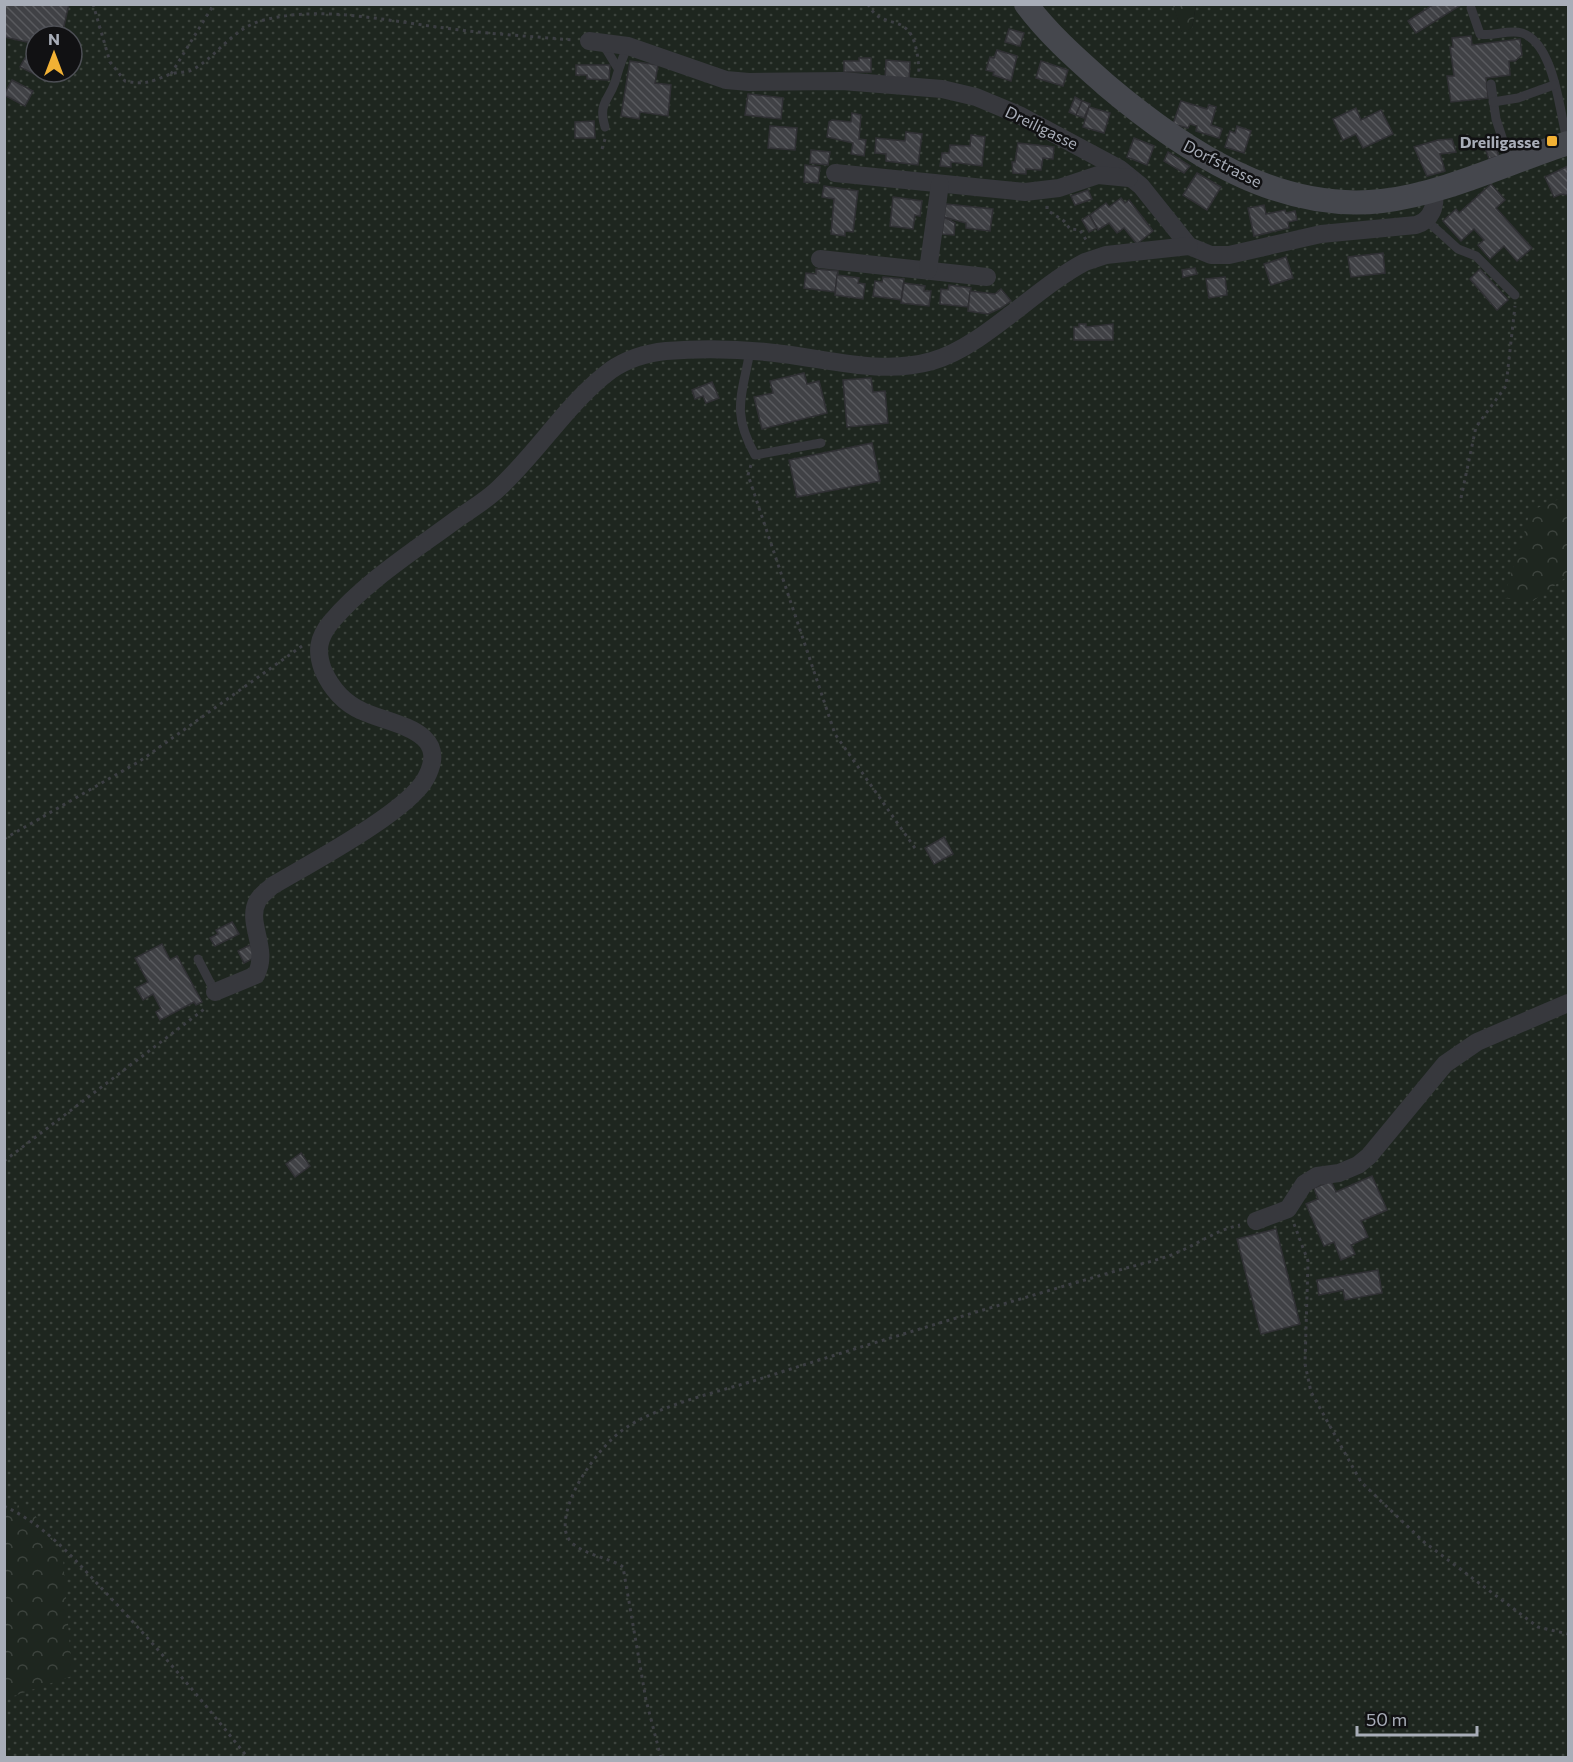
<svg xmlns="http://www.w3.org/2000/svg" width="1573" height="1762" viewBox="0 0 1573 1762" font-family="Commissioner,sans-serif">
  <defs>
    <pattern id="grass-dots" width="8" height="8" patternUnits="userSpaceOnUse" patternTransform="scale(1.5)"><rect width="8" height="8" fill="#1e261f"/><path d="M2 2h.1M6 6h.1" fill="none" stroke="#3c433d" stroke-width="1.8" stroke-linecap="round"/></pattern>
    <pattern id="forest-crowns" width="20" height="18" patternUnits="userSpaceOnUse" patternTransform="scale(1.5)"><rect width="20" height="18" fill="#1e261f"/><path d="M2 6a3 3 0 1 1 6 0M12 15a3 3 0 1 1 6 0" fill="none" stroke="#3c433d"/></pattern>
    <pattern id="building-back-hatch" width="6" height="6" patternUnits="userSpaceOnUse" patternTransform="scale(1.5)"><rect width="6" height="6" fill="#404145"/><path d="M-1 5l2 2M0 0l6 6M5-1l2 2" fill="none" stroke="#595a5e"/></pattern>
  </defs>
  <rect width="100%" height="100%" fill="#161618"/>
  <!-- grass -->
  <path fill="url(#grass-dots)" fill-rule="evenodd" d="M1173 4 1182 32 1192 28 1196 5H1568V1757L5 1758V5ZM36 36H72V72H36Z"/>
  <!-- forest -->
  <g fill="url(#forest-crowns)">
    <polygon points="1173,5 1196,5 1192,28 1182,33"/>
    <path d="M1564 497 1568 520V576L1533 601 1504 598C1512 568 1523 541 1530 511Z"/>
    <polygon points="4,1499 33,1512 63,1558 72,1676 5,1699"/>
  </g>
  <!-- building -->
  <g fill="url(#building-back-hatch)" stroke="#303034" stroke-width="1.5">
    <polygon points="4,4 69,4 62,35 42,31 41,36 36,36 36,44 4,37"/>
    <polygon points="1434,4 1461,5 1416,33 1408,21"/>
    <polygon points="1009,29 1024,33 1020,46 1005,42"/>
    <polygon points="1471,36 1472,45 1520,39 1522,55 1515,61 1509,61 1510,75 1486,78 1488,98 1451,102 1447,76 1454,76 1450,47 1453,47 1452,38"/>
    <polygon points="997,50 1017,56 1011,81 993,75 994,72 986,70 990,57 994,58"/>
    <polygon points="25,58 36,63 34,74 20,67"/>
    <polygon points="859,58 871,58 871,72 844,72 844,61 859,61"/>
    <polygon points="886,60 910,62 909,82 885,81"/>
    <polygon points="630,61 658,65 655,83 671,85 668,116 640,112 639,119 621,116"/>
    <polygon points="1041,61 1068,70 1063,86 1036,78"/>
    <polygon points="576,65 610,65 609,80 587,79 587,75 576,75"/>
    <polygon points="12,80 33,91 25,106 4,95"/>
    <polygon points="748,94 783,98 781,119 745,115"/>
    <polygon points="1075,97 1082,101 1076,115 1069,112"/>
    <polygon points="1082,101 1090,104 1084,118 1076,115"/>
    <polygon points="1181,101 1207,109 1209,105 1216,107 1211,125 1222,129 1219,138 1196,131 1197,126 1190,124 1188,128 1173,124"/>
    <polygon points="1089,107 1110,113 1104,133 1083,127"/>
    <polygon points="1356,108 1361,120 1381,110 1393,134 1363,148 1356,134 1343,140 1333,119"/>
    <polygon points="852,113 861,115 859,139 866,140 864,156 851,154 853,143 827,137 829,122 832,120 851,122"/>
    <polygon points="594,121 595,138 575,138 575,122"/>
    <polygon points="770,126 797,128 795,150 768,148"/>
    <polygon points="1237,126 1251,131 1244,153 1225,147 1230,131 1235,133"/>
    <polygon points="906,132 922,134 918,165 886,161 886,154 875,153 876,138 905,141"/>
    <polygon points="971,135 985,137 982,166 951,162 951,167 940,166 942,153 949,153 950,145 970,146"/>
    <polygon points="1134,138 1154,146 1147,165 1127,157"/>
    <polygon points="1452,139 1456,152 1440,154 1445,171 1427,176 1414,147 1438,140"/>
    <polygon points="1493,139 1499,156 1489,159 1483,142"/>
    <polygon points="1018,143 1054,147 1053,159 1043,158 1041,170 1026,169 1026,174 1013,173 1012,162 1015,162"/>
    <polygon points="811,150 830,152 828,165 810,163"/>
    <polygon points="1168,152 1190,166 1184,173 1164,161"/>
    <polygon points="805,165 820,167 818,183 804,182"/>
    <polygon points="1568,166 1568,195 1561,194 1554,197 1545,177"/>
    <polygon points="1197,173 1221,187 1207,210 1183,195"/>
    <polygon points="1491,184 1505,200 1496,208 1532,248 1517,261 1504,246 1490,259 1478,245 1484,240 1474,229 1461,241 1443,221 1456,209 1459,213"/>
    <polygon points="824,186 858,191 853,232 845,231 845,236 831,234 834,199 822,197"/>
    <polygon points="1088,190 1092,199 1075,205 1071,196"/>
    <polygon points="893,197 922,201 920,216 915,215 913,229 890,226"/>
    <polygon points="1121,198 1125,203 1129,200 1153,231 1137,244 1124,228 1117,233 1109,223 1098,230 1090,215 1106,203 1109,207"/>
    <polygon points="946,204 993,209 990,231 966,228 966,223 944,217"/>
    <polygon points="1264,205 1266,214 1285,210 1286,213 1295,211 1297,220 1288,222 1289,228 1254,236 1248,208"/>
    <polygon points="1089,215 1097,228 1089,232 1082,220"/>
    <polygon points="944,217 955,223 954,235 942,234"/>
    <polygon points="1383,253 1385,273 1351,277 1348,257"/>
    <polygon points="1286,257 1293,278 1271,285 1264,264"/>
    <polygon points="1195,268 1197,274 1183,277 1182,270"/>
    <polygon points="816,269 838,271 835,292 804,288 806,273 816,274"/>
    <polygon points="1480,269 1508,300 1497,310 1470,279"/>
    <polygon points="837,275 859,278 858,283 865,284 863,299 835,295"/>
    <polygon points="883,277 904,279 901,300 873,296 875,281 882,282"/>
    <polygon points="1225,277 1227,295 1209,298 1206,279"/>
    <polygon points="904,283 925,286 924,291 931,291 929,306 901,303"/>
    <polygon points="949,285 971,288 968,307 940,304 941,289 948,290"/>
    <polygon points="1001,289 1011,301 1001,308 988,314 968,311 970,291 995,294"/>
    <polygon points="1079,324 1086,324 1086,327 1113,324 1113,340 1074,340 1074,327 1079,327"/>
    <polygon points="804,373 807,384 819,381 827,413 762,429 754,397 773,393 770,381"/>
    <polygon points="871,378 873,392 885,391 888,423 847,427 843,380"/>
    <polygon points="712,382 719,398 706,403 703,396 695,399 692,390"/>
    <polygon points="872,443 880,481 797,497 789,460"/>
    <polygon points="944,837 953,854 934,864 925,848"/>
    <polygon points="232,922 239,934 215,946 210,938 218,934 216,930"/>
    <polygon points="162,944 170,960 177,956 202,1002 196,1005 194,1002 160,1020 156,1012 161,1009 153,994 143,1000 136,988 148,982 135,958"/>
    <polygon points="250,945 256,957 244,963 238,951"/>
    <polygon points="301,1153 310,1166 295,1177 286,1164"/>
    <polygon points="1372,1176 1387,1210 1361,1221 1368,1237 1351,1245 1355,1254 1341,1260 1334,1242 1324,1246 1306,1204 1318,1199 1314,1188 1331,1181 1336,1192"/>
    <polygon points="1276,1229 1300,1324 1261,1334 1237,1239"/>
    <polygon points="1378,1270 1382,1293 1345,1300 1343,1290 1319,1295 1317,1280"/>
  </g>
  <g fill="none" stroke-linecap="round" stroke-linejoin="round">
    <!-- path -->
    <g stroke="#3d3f44" stroke-width="3" stroke-dasharray="3 4.5" stroke-linecap="butt">
      <path d="M93 4 110 62 125 81C145 85 150 82 168 75 177 71 185 74 194 69 219 54 234 27 264 20 322 5 387 21 445 28 487 34 530 36 572 40"/>
      <path d="M868 4C884 37 916 1 919 73"/>
      <polyline points="4,59 4,61"/>
      <polyline points="171,74 214,4"/>
      <polyline points="602,149 605,139"/>
      <polyline points="1047,206 1047,210 1064,221 1070,229 1080,230 1088,243"/>
      <polyline points="751,465 748,475 835,734 917,851"/>
      <polyline points="1461,498 1476,427 1506,386 1515,306"/>
      <polyline points="4,839 140,761 302,646"/>
      <polyline points="4,1161 207,1007"/>
      <polyline points="1294,1224 1308,1261 1305,1364 1311,1392 1361,1482 1424,1542 1538,1627 1568,1634"/>
      <path d="M4 1506C47 1526 76 1561 108 1595 157 1647 203 1701 248 1758"/>
      <path d="M661 1758 646 1700 623 1567C608 1556 572 1554 566 1533 559 1501 599 1446 624 1429 662 1403 724 1391 769 1376 887 1338 1006 1303 1126 1268 1141 1264 1158 1260 1174 1254 1196 1245 1216 1230 1240 1225"/>
    </g>
    <!-- lane -->
    <g stroke="#37383d" stroke-width="9">
      <path d="M1471 8 1480 34C1493 37 1508 29 1522 33 1554 43 1560 112 1567 141"/>
      <polyline points="603,44 617,67"/>
      <polyline points="1491,84 1496,119 1510,162"/>
      <polyline points="1493,102 1518,98 1554,85"/>
      <path d="M605 127C598 103 608 102 615 82 619 68 621 60 628 46"/>
      <polyline points="1426,220 1458,249 1476,256 1515,295"/>
      <path d="M750 351C742 396 731 412 755 455L821 443"/>
      <polyline points="198,959 215,992"/>
    </g>
    <!-- street -->
    <g stroke="#37383d" stroke-width="18">
      <path d="M589 41 628 46 726 80 749 82 842 81 942 89 976 97 1019 115 1120 169 1141 186 1189 246 1211 255H1229L1321 234 1416 225C1432 220 1436 206 1434 191"/>
      <polyline points="835,173 1025,192 1059,188 1098,175 1129,178"/>
      <polyline points="820,259 987,277"/>
      <polyline points="928,270 940,184"/>
      <path d="M215 992 256 975C270 948 245 923 258 900 261 895 268 890 272 886 309 864 408 812 426 778 452 729 391 725 362 711 344 703 331 688 323 670 316 651 318 638 331 622 366 581 414 551 457 519 471 509 487 500 499 488 539 451 568 402 611 370 627 359 647 353 666 351 704 348 745 349 783 354 832 360 884 375 932 361 983 347 1035 288 1085 262L1106 255 1189 246"/>
      <polyline points="1256,1221 1288,1209 1304,1184 1317,1176 1339,1173 1358,1165 1369,1156 1445,1064 1477,1042 1568,1003"/>
    </g>
    <!-- secondary -->
    <path stroke="#45474d" stroke-width="24" d="M1026 4C1049 35 1078 60 1106 85 1183 150 1277 213 1382 201 1444 194 1509 162 1568 143"/>
  </g>
  <!-- markers -->
  <rect fill="#f2b134" stroke="#111113" stroke-width="2" x="1546" y="135" width="12" height="12" rx="3"/>
  <g text-anchor="middle" dominant-baseline="central" stroke-width="5" stroke-linejoin="round" paint-order="stroke">
    <!-- street labels -->
    <g font-size="16" fill="#a8adb8" stroke="#111113">
      <text transform="translate(1042 127) rotate(26)">Dreiligasse</text>
      <text transform="translate(1223 163) rotate(27)">Dorfstrasse</text>
    </g>
    <!-- poi labels -->
    <g font-size="16" font-weight="bold" fill="#a8adb8" stroke="#111113" text-anchor="end">
      <text x="1540" y="141">Dreiligasse</text>
    </g>
  </g>
  <!-- border -->
  <rect width="1573" height="1762" fill="none" stroke="#a8adb8" stroke-width="12"/>
  <!-- north arrow -->
  <g transform="translate(54 54)"><circle r="28" fill="#111113" stroke="#4d4f55" stroke-width="1.5"/>
  <path d="M0-4.5L10 22L0 15L-10 22Z" fill="#f2b134"/>
  <text y="-9" font-size="16" font-weight="bold" text-anchor="middle" fill="#a8adb8">N</text>
  </g>
  <!-- scale -->
  <path d="M1357 1726v9h120v-9" fill="none" stroke="#a8adb8" stroke-width="3"/>
  <text x="1366" y="1726" font-size="18" fill="#a8adb8" stroke="#111113" stroke-width="4.5" paint-order="stroke">50 m</text>
</svg>
